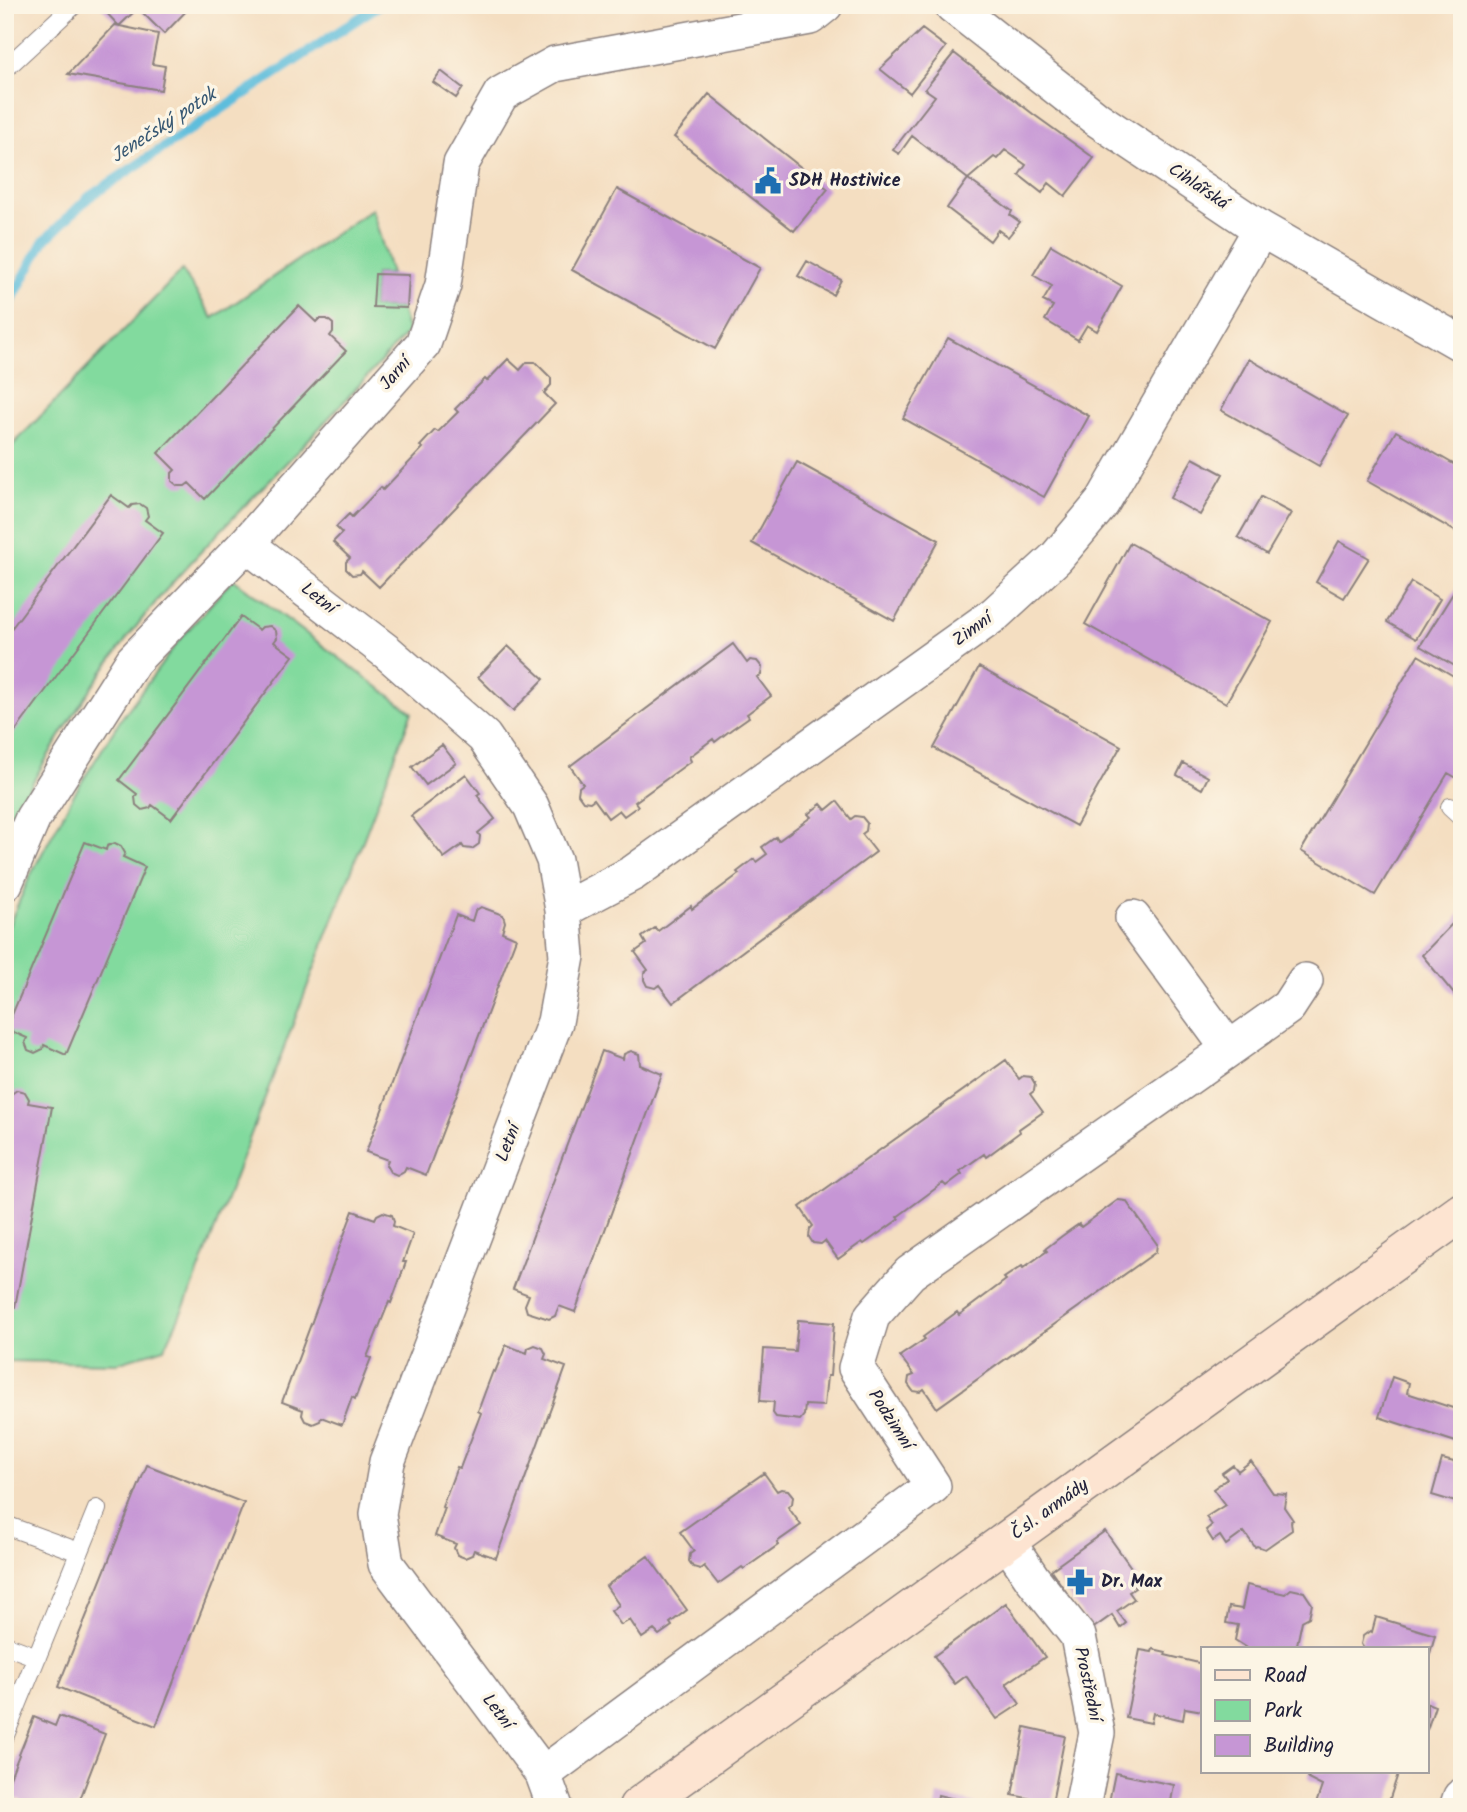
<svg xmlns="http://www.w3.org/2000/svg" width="1467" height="1812" font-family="Kalam,sans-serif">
  <rect width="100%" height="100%" fill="#fcf5e5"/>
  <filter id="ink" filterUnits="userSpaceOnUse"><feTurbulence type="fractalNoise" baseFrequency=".0143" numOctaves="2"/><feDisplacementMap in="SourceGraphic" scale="14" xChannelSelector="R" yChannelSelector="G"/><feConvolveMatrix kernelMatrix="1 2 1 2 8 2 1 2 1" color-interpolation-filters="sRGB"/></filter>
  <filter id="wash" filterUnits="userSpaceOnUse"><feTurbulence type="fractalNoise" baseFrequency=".00686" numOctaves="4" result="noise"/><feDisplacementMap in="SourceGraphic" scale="28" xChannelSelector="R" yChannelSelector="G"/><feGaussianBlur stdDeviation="1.57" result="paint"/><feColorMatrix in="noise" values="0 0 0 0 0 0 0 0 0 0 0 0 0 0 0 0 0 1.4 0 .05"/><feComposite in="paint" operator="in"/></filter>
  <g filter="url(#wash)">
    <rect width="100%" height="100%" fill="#f4dec1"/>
    <path fill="#82da9e" stroke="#527e6c" stroke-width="2" d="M372 209 391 274H375L373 307 401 308 408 332C368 375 329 419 288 461 245 506 200 550 160 597 99 670 49 749 5 833V453L182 270 213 318Z
      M233 579 412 712 192 1289 165 1348 117 1363 5 1361V934L30 876 73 796 121 719 181 638Z"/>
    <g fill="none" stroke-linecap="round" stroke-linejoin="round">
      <path stroke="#5dbddc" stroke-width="10" d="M5 312 43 242 89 197 379 5"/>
    </g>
    <g id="blocks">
      <path fill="#c696d5" d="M103 5H192L164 34 138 8 119 26 101 7Z
        M115 25 158 34 152 64 165 66 161 90 68 74Z
        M922 29 946 47 910 93 880 69Z
        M954 53 1033 114 1094 158 1065 196 1049 183 1042 193 1019 175 1026 165 1005 150 997 159 994 157 968 179 912 136 899 154 893 150 935 96 925 89Z
        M441 71 463 88 456 98 433 82Z
        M709 94 828 189 794 231 674 137Z
        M968 179 1012 211 1010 215 1020 222 1008 237 998 230 990 241 947 208Z
        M617 189 760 268 715 349 572 270Z
        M1051 245 1122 286 1097 331 1087 325 1078 340 1045 320 1053 306 1043 301 1052 286 1033 275Z
        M807 261 841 280 833 295 798 276Z
        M375 274 409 275 407 308 373 307Z
        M299 306 316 322 319 319H327L333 324V332L330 336 346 351 205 499 189 483 185 486H178L172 481V473L175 470 158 453Z
        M948 338 1089 416 1044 497 903 418Z
        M508 359 520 370 527 362H535L551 378V385L544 393 555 404 379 587 362 571 360 574 352 575 346 569V562L350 558 333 542 342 533 336 527 349 514 352 517 381 487 383 490 423 448 420 446 435 430 438 432 458 412 455 409 485 379 487 381Z
        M1249 359 1348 416 1319 466 1221 410Z
        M1396 431 1462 469V535L1367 481Z
        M1193 458 1223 474 1200 515 1170 498Z
        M797 462 939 540 894 621 752 543Z
        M111 495 129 508 132 505 140 504 146 508 148 516 145 520 163 533 11 737 5 733V637Z
        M1261 497 1291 513 1267 554 1238 537Z
        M1339 541 1369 558 1344 598 1316 582Z
        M1130 543 1272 622 1226 703 1085 624Z
        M1462 579V670L1420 646Z
        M1411 582 1440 599 1416 639 1387 622Z
        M241 617 259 630 262 627 270 626 276 631 277 638 274 642 293 656 171 819 152 805 150 808 142 810 136 805 135 797 137 794 119 780Z
        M733 644 747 663 750 660 757 661 762 667 761 675 757 677 771 696 747 714 749 717 732 729 715 742 713 739 689 757 691 761 635 802 638 806 624 816 619 810 608 818 594 799 590 802 583 801 578 794 579 787 583 784 570 766Z
        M508 646 544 679 513 711 478 677Z
        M1418 655 1462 681V781L1448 773 1375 895 1301 851Z
        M979 667 1121 746 1076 826 934 748Z
        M442 745 456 763 426 785 412 767Z
        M1183 763 1208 777 1202 789 1177 775Z
        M466 774 480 793 477 795 495 819 478 833 480 836 479 844 472 849 464 848 462 845 444 858 411 816Z
        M837 801 851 819 855 816 862 817 867 823 866 831 862 834 876 852 673 1003 659 985 655 988 647 986 644 980V973L648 970 635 952 646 944 642 937 655 928 658 931 691 906 692 909 739 874 737 872 754 859 756 862 767 854 762 847 776 837 778 841 811 817 808 814 821 804 826 810Z
        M85 842 106 850 107 846 115 843 121 846 125 853 123 857 145 867 66 1055 44 1045 43 1049 35 1053 28 1050 25 1042 27 1038 6 1029Z
        M481 907 503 915 505 922 502 932 516 938 426 1175 406 1167 404 1171 397 1175 390 1172 386 1165 388 1160 366 1152 456 915 472 921 475 911Z
        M1462 909V1004L1422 955 1455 921Z
        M602 1051 623 1059 624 1054 631 1051 639 1054 640 1065 662 1074 575 1312 559 1306 555 1316 549 1319 527 1312 525 1305 529 1295 513 1289Z
        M1006 1060 1019 1079 1023 1076 1031 1077 1035 1084 1034 1091 1030 1094 1043 1112 1019 1129 1020 1132 986 1157 984 1154 960 1171 962 1174 946 1186 943 1183 897 1217 899 1219 864 1244 862 1242 838 1259 825 1241 821 1244 813 1243 809 1237 810 1229 813 1226 800 1207Z
        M17 1090 25 1092 29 1099 28 1103 52 1107 15 1307 5 1306V1099H10V1095Z
        M1118 1200 1126 1201 1157 1244 1156 1252 937 1408 924 1389 920 1392 913 1391 908 1384 909 1377 914 1375 900 1356 925 1339 923 1337 957 1312 959 1315 1006 1280 1004 1278 1022 1266 1023 1268 1047 1251 1045 1249 1062 1236 1079 1224 1081 1227Z
        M353 1211 375 1219 377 1215 383 1212 392 1215 394 1221 393 1226 413 1234 403 1262H406L391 1303 389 1302 367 1357 371 1358 355 1399 352 1397 342 1425 321 1417 320 1421 313 1424 305 1421 302 1415 303 1410 282 1402Z
        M798 1320 834 1323 830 1376H827L824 1406 805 1405 804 1415 800 1420 776 1417 773 1413 774 1402 760 1401 764 1349 795 1351Z
        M506 1345 527 1353 528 1348 535 1345 543 1348 546 1354 544 1359 566 1367 496 1558 474 1550 472 1555 465 1558 457 1555 454 1548 456 1544 435 1536 445 1508 442 1507 457 1467 460 1468 481 1413 478 1411 485 1392 493 1371 495 1372Z
        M1392 1377 1409 1383 1407 1393 1462 1411V1444L1379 1417Z
        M1442 1459 1462 1464V1504L1432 1495Z
        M1251 1461 1273 1493 1286 1494 1284 1507 1293 1520 1291 1521 1292 1530 1265 1549 1257 1546 1255 1547 1244 1532 1226 1545 1220 1536 1213 1541 1206 1530 1212 1525 1206 1517 1225 1505 1213 1489 1227 1479 1222 1473 1233 1465 1238 1471Z
        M147 1465 244 1503 156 1726 58 1687Z
        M764 1473 777 1491 781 1489 788 1490 793 1496 792 1504 788 1507 801 1525 777 1542 778 1545 744 1569 742 1567 718 1584 704 1566 700 1569 693 1567 689 1561 690 1554 694 1551 680 1532Z
        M1105 1531 1138 1577 1131 1582 1135 1588 1129 1592 1134 1599 1117 1611 1126 1623 1120 1628 1112 1615 1092 1629 1051 1570Z
        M648 1556 687 1610 670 1623 672 1626 659 1635 654 1630 642 1638 630 1620 621 1625 611 1611 619 1605 606 1586Z
        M1247 1585 1285 1594 1291 1589 1304 1592 1312 1604 1309 1617 1302 1621 1296 1649H1249L1235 1640 1238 1625 1226 1623 1229 1607 1242 1609Z
        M1006 1603 1045 1657 1006 1684 1020 1704 997 1719 966 1676 955 1684 934 1656Z
        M1376 1617 1435 1635 1428 1661 1427 1649H1364L1361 1644 1363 1636 1370 1631 1372 1632Z
        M1153 1649 1166 1652 1165 1655 1203 1664V1711L1185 1708 1183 1720 1153 1713 1151 1723 1126 1718 1140 1650 1152 1652Z
        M1427 1703 1435 1706 1427 1730Z
        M59 1716 105 1734 77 1807H37L5 1794V1790L34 1717 55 1726Z
        M1025 1727 1065 1736 1052 1803 1012 1795Z
        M1310 1772H1392L1398 1774 1387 1807H1315L1322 1786 1308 1779Z
        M1115 1773 1174 1785 1170 1807H1108Z
        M938 1795 985 1806V1807H936Z"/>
    </g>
  </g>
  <g filter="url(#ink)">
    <use href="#blocks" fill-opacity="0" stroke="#8b807e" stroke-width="2"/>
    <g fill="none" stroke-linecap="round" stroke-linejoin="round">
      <g stroke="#8b807e" stroke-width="20">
        <path id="service" d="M5 69 74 5
          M1450 807 1462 818
          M5 1525 79 1552
          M5 1645 37 1657
          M5 1735 97 1509"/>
      </g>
      <g stroke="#8b807e" stroke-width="38">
        <path id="minor" d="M952 5 1097 119 1261 229 1462 344
          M246 544 387 652 484 737 531 806 554 860 563 910 567 956 555 1022 387 1462 378 1514 386 1564 543 1774 555 1807
          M5 883 33 818 133 661 246 544 423 344 443 285 461 164 501 94 555 64 810 17 825 5
          M563 910 633 873 995 614 1056 558 1102 503 1261 229
          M1229 1049 1288 1007 1305 981
          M1007 1541 1032 1578 1078 1636 1097 1733 1082 1807
          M543 1774 933 1486 856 1368 872 1316 910 1273 1229 1049 1133 918"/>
      </g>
      <g stroke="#8b807e" stroke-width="41">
        <path id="tertiary" d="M1459 1807 1462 1798"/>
      </g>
      <g stroke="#8b807e" stroke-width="41">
        <path id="secondary" d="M638 1807 1462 1212"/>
      </g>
      <use href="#service" stroke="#fff" stroke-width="18"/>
      <use href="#minor" stroke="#fff" stroke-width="35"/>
      <use href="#tertiary" stroke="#fff" stroke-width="38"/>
      <use href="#secondary" stroke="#fde4d1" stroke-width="38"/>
    </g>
  </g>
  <defs>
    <g id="civic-bare" transform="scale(2.1)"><path d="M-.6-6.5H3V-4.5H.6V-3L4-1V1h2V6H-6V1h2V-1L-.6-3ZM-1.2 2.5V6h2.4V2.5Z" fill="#1f6fb2" stroke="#fcf5e5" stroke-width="2.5" paint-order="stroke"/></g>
    <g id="pharmacy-bare" transform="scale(2.1)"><path d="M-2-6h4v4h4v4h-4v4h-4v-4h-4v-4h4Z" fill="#1f6fb2" stroke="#fcf5e5" stroke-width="2.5" paint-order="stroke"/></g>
  </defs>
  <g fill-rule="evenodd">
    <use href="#civic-bare" x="768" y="181"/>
    <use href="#pharmacy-bare" x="1080" y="1582"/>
  </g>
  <g text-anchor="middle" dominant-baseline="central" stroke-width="7" stroke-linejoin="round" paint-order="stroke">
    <g font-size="18" font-weight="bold" fill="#22223b" stroke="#fcf5e5" text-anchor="start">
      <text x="789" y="181">SDH Hostivice</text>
      <text x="1101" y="1582">Dr. Max</text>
    </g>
    <g font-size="18" fill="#22223b" stroke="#fcf5e5">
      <text transform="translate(1198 187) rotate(34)">Cihlářská</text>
      <text transform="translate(396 374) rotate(-49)">Jarní</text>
      <text transform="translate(318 599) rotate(38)">Letní</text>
      <text transform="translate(973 630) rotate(-36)">Zimní</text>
      <text transform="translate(509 1143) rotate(-69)">Letní</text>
      <text transform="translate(890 1420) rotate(57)">Podzimní</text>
      <text transform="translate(1050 1510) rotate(-36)">Čsl. armády</text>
      <text transform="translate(1087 1684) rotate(78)">Prostřední</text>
      <text transform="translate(497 1712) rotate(53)">Letní</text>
    </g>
    <g font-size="19" font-style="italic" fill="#375873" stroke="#fcf5e5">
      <text transform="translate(164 126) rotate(-33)">Jenečský potok</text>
    </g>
  </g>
  <rect width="1467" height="1812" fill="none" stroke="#fcf5e5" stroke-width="28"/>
  <rect x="1201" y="1647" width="228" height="126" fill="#fcf5e5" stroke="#a5a1a1" stroke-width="2"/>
  <rect x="1215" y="1670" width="35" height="10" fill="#fde4d1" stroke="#a5a1a1" stroke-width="2"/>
  <text x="1264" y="1682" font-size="21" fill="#22223b">Road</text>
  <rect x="1215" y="1700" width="35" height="21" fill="#82da9e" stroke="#a5a1a1" stroke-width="2"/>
  <text x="1264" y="1717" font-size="21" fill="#22223b">Park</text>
  <rect x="1215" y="1735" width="35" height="21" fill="#c696d5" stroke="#a5a1a1" stroke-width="2"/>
  <text x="1264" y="1752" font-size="21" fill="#22223b">Building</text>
</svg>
